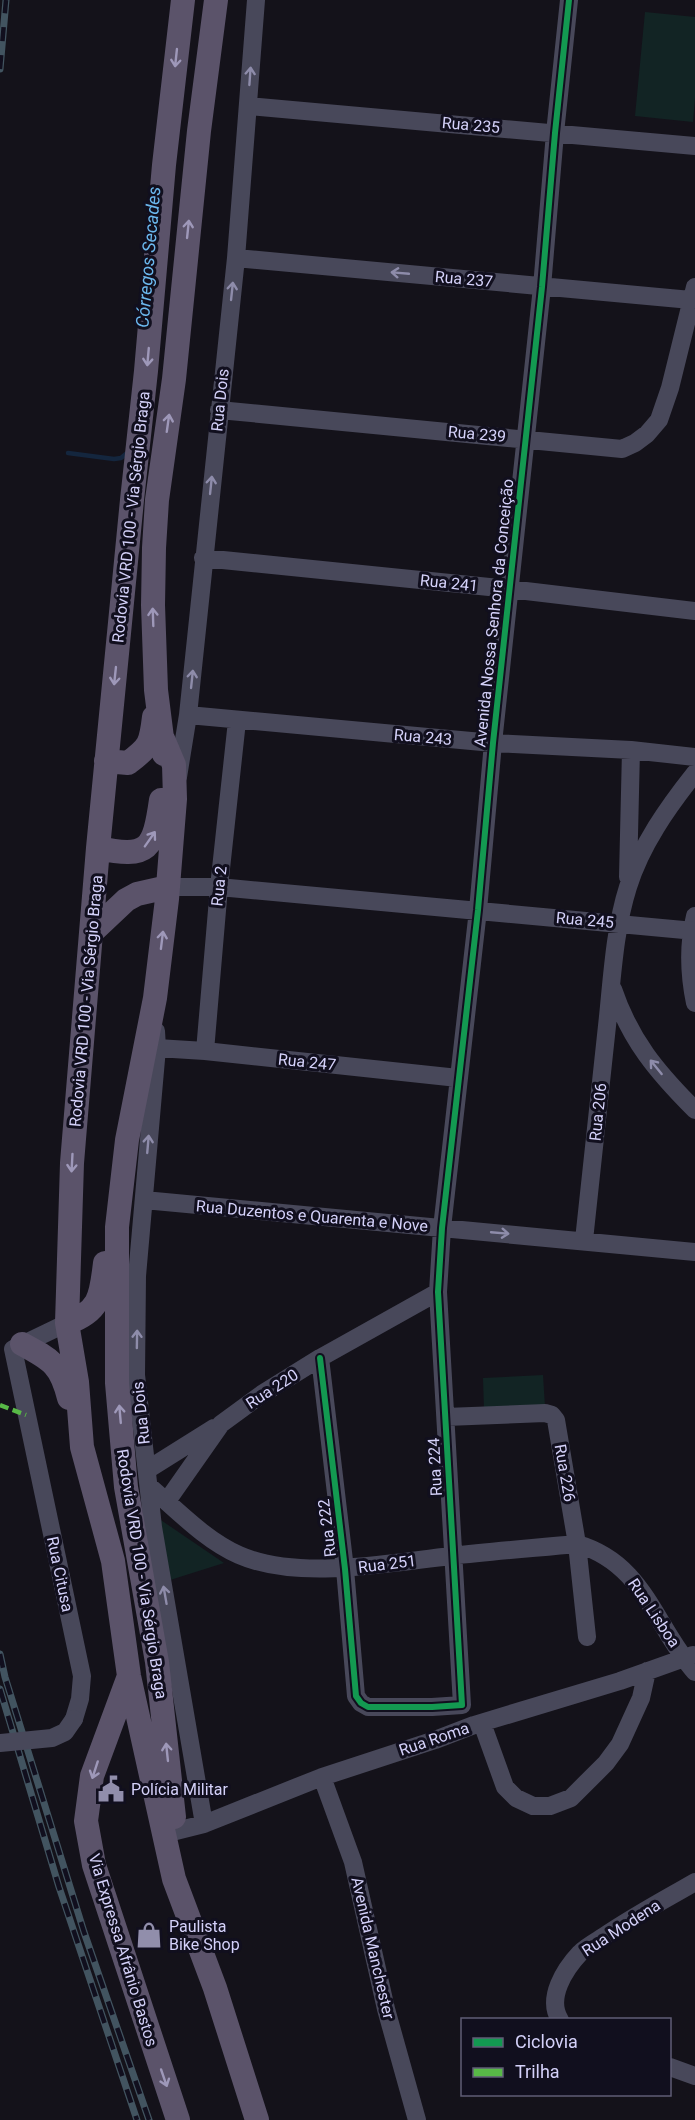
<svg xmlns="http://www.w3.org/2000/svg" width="695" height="2120" font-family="Roboto,sans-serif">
  <rect width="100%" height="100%" fill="#14121a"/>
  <path fill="#122424" d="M645 12 695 17V98L693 122 635 116Z
    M543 1375 545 1407 484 1410 483 1378Z
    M152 1514 224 1563 167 1581Z"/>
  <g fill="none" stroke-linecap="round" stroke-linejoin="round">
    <path stroke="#14263e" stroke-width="4.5" d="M68 453 114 459 121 458 127 453"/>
    <path stroke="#48485a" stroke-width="18" d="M248 106 695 146
      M236 258 691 300
      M219 410 622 449 635 443 647 434 659 420 670 388 695 287
      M203 558 509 589 695 611
      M188 715 493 743 631 750 695 757
      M178 777 188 715 236 258 256 0
      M628 877 631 750
      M168 887H219L695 931
      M695 916C688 945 689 974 695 1003
      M613 989C630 1040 657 1072 695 1110
      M156 1031 157 1048 137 1276 136 1375 153 1527 204 1824
      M157 1048 205 1051 458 1078
      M205 1051 219 887 237 721
      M144 1200 695 1252
      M584 1240C591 1169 599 1098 607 1026 612 981 614 931 628 887 641 845 668 807 695 773
      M67 1323 13 1349 82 1676 80 1699 74 1719
      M320 1358 345 1569 356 1696 361 1703 368 1707H432L462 1705 438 1292 442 1228 478 910 493 743 542 287 555 133 569 0
      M446 1417 545 1413 552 1415 556 1420 577 1544 587 1637
      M147 1470 214 1428
      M149 1486C177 1510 205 1540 239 1555 298 1581 388 1563 451 1556 493 1551 535 1548 577 1544 644 1563 654 1625 695 1672
      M167 1501 221 1424 262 1394 320 1358 438 1292
      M482 1723 505 1787 516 1798 533 1806H550L571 1798 606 1763 620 1744 641 1698 647 1671
      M322 1777 353 1862 386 2009 417 2120
      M176 1831 204 1824 322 1777 435 1740 474 1725 620 1681 693 1655
      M560 2020C546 1998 565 1969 580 1953 586 1947 595 1942 603 1937 632 1917 664 1900 695 1882
      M670 2067 695 2076"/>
    <path stroke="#5b536a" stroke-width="24" d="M183 0 164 165 146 371 132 500 98 848 72 1163 67 1323 77 1382 82 1447 113 1561 129 1676 174 1879 215 1988 257 2120
      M163 739 174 765 175 799 167 899 155 998 127 1140 117 1227V1383L126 1487 157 1662 174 1817
      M164 754 156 690 153 605 154 548 157 500 174 379 199 131 216 0
      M106 761 128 763C150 747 151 743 154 717
      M98 848C149 859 154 849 161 800
      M91 933 126 900 137 894 168 887
      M67 1323C101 1311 101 1295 105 1263
      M22 1344C52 1360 61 1365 69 1398
      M129 1676 92 1776 86 1821 94 1865 178 2120"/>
    <g stroke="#425460" stroke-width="7">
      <path id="rail" d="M0 69 6 0
        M0 1654 5 1677 84 1932 149 2120
        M0 1689 59 1887 137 2120"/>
    </g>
    <use href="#rail" stroke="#110f1e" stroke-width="4.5" stroke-dasharray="14" stroke-linecap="butt"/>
    <path stroke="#48485a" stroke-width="18" d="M0 1743 52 1738 65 1732 74 1719"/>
    <path stroke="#58b947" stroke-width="4.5" stroke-dasharray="9 4.5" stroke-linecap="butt" d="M0 1405 26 1415"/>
    <g stroke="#110f1e" stroke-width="10">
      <path id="cycleway" d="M320 1358 345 1569 356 1696 361 1703 368 1707H432L462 1705 438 1292 442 1228 478 910 493 743 542 287 555 133 569 0"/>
    </g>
    <use href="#cycleway" stroke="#139951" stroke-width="6"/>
  </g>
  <defs><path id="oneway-shaft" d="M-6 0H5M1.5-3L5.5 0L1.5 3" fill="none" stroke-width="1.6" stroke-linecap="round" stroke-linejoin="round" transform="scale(1.5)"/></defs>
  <g stroke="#9e98b9">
    <use href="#oneway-shaft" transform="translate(176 58) rotate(96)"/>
    <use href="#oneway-shaft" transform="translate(188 229) rotate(-84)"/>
    <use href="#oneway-shaft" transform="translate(148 357) rotate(95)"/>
    <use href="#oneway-shaft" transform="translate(168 423) rotate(-82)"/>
    <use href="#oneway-shaft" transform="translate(153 617) rotate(-92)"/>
    <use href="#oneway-shaft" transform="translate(115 676) rotate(96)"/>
    <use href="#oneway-shaft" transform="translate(150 839) rotate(-55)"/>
    <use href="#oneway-shaft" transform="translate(162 940) rotate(-83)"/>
    <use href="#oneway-shaft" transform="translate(72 1163) rotate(93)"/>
    <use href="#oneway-shaft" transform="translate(120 1414) rotate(-95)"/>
    <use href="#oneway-shaft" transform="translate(167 1752) rotate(-96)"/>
    <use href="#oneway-shaft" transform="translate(95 1770) rotate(108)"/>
    <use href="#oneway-shaft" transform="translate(164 2078) rotate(71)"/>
  </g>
  <g stroke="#8e8caa">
    <use href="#oneway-shaft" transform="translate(250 76) rotate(-86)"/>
    <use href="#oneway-shaft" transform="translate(400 273) rotate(-175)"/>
    <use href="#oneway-shaft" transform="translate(232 291) rotate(-84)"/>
    <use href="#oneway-shaft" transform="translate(211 485) rotate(-84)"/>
    <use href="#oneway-shaft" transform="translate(192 679) rotate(-84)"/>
    <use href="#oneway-shaft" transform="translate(656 1067) rotate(-129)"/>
    <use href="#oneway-shaft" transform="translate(148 1144) rotate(-85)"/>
    <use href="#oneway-shaft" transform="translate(500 1233) rotate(5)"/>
    <use href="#oneway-shaft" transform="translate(137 1339) rotate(-89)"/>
    <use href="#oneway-shaft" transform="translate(165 1595) rotate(-100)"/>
  </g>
  <defs>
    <g id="civic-bare" transform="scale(2.07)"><path d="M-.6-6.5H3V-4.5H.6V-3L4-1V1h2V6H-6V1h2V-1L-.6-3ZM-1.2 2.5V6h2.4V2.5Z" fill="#918eab" stroke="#110f1e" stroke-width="2.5" paint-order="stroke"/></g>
    <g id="shop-bare" transform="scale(2.07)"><path d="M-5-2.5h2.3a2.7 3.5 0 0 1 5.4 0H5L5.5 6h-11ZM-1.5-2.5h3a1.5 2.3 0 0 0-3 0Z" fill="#918eab" stroke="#110f1e" stroke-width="2.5" paint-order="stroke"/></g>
  </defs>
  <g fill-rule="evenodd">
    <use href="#civic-bare" x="111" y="1789"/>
    <use href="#shop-bare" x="149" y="1935"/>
  </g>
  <g text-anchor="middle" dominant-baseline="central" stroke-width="6" stroke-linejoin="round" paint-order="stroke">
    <g font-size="16" fill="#d4d1f9" stroke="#110f1e">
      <text transform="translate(471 125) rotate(5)">Rua 235</text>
      <text transform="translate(464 279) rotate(5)">Rua 237</text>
      <text transform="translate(220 400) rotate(-84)">Rua Dois</text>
      <text transform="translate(477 434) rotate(5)">Rua 239</text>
      <text transform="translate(131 517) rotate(-84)">Rodovia VRD 100 - Via Sérgio Braga</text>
      <text transform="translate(449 583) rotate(6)">Rua 241</text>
      <text transform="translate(494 613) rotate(-84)">Avenida Nossa Senhora da Conceição</text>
      <text transform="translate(423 737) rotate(5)">Rua 243</text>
      <text transform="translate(219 886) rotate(-84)">Rua 2</text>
      <text transform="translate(585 920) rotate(5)">Rua 245</text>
      <text transform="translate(86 1001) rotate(-85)">Rodovia VRD 100 - Via Sérgio Braga</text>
      <text transform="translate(307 1062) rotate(6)">Rua 247</text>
      <text transform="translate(598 1112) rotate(-84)">Rua 206</text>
      <text transform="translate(312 1216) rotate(5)">Rua Duzentos e Quarenta e Nove</text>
      <text transform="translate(272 1389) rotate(-33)">Rua 220</text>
      <text transform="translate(141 1413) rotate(-96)">Rua Dois</text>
      <text transform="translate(435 1467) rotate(-93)">Rua 224</text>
      <text transform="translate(565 1473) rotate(80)">Rua 226</text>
      <text transform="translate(327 1528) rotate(-97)">Rua 222</text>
      <text transform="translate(387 1564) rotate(-7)">Rua 251</text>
      <text transform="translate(60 1574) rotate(78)">Rua Citusa</text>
      <text transform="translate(142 1574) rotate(81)">Rodovia VRD 100 - Via Sérgio Braga</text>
      <text transform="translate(654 1613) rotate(56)">Rua Lisboa</text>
      <text transform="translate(434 1739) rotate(-19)">Rua Roma</text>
      <text transform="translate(621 1928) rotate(-33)">Rua Modena</text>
      <text transform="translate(373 1948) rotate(77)">Avenida Manchester</text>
      <text transform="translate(123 1950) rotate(73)">Via Expressa Afrânio Bastos</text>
    </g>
    <g font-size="16" fill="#d4d1f9" stroke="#110f1e" text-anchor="start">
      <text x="131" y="1789">Polícia Militar</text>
      <text x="169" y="1926">Paulista<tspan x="169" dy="18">Bike Shop</tspan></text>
    </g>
    <g font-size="18" font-style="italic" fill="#6bb7ed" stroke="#110f1e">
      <text transform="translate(148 257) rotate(-85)">Córregos Secades</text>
    </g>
  </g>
  <rect x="461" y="2018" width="210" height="78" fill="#110f1e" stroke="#5f5d76" stroke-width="1.5"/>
  <rect x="473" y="2038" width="30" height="9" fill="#139951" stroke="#5f5d76" stroke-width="1.5"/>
  <text x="515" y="2048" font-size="18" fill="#d4d1f9">Ciclovia</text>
  <rect x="473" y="2068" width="30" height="9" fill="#58b947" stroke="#5f5d76" stroke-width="1.5"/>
  <text x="515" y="2078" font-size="18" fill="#d4d1f9">Trilha</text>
</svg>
